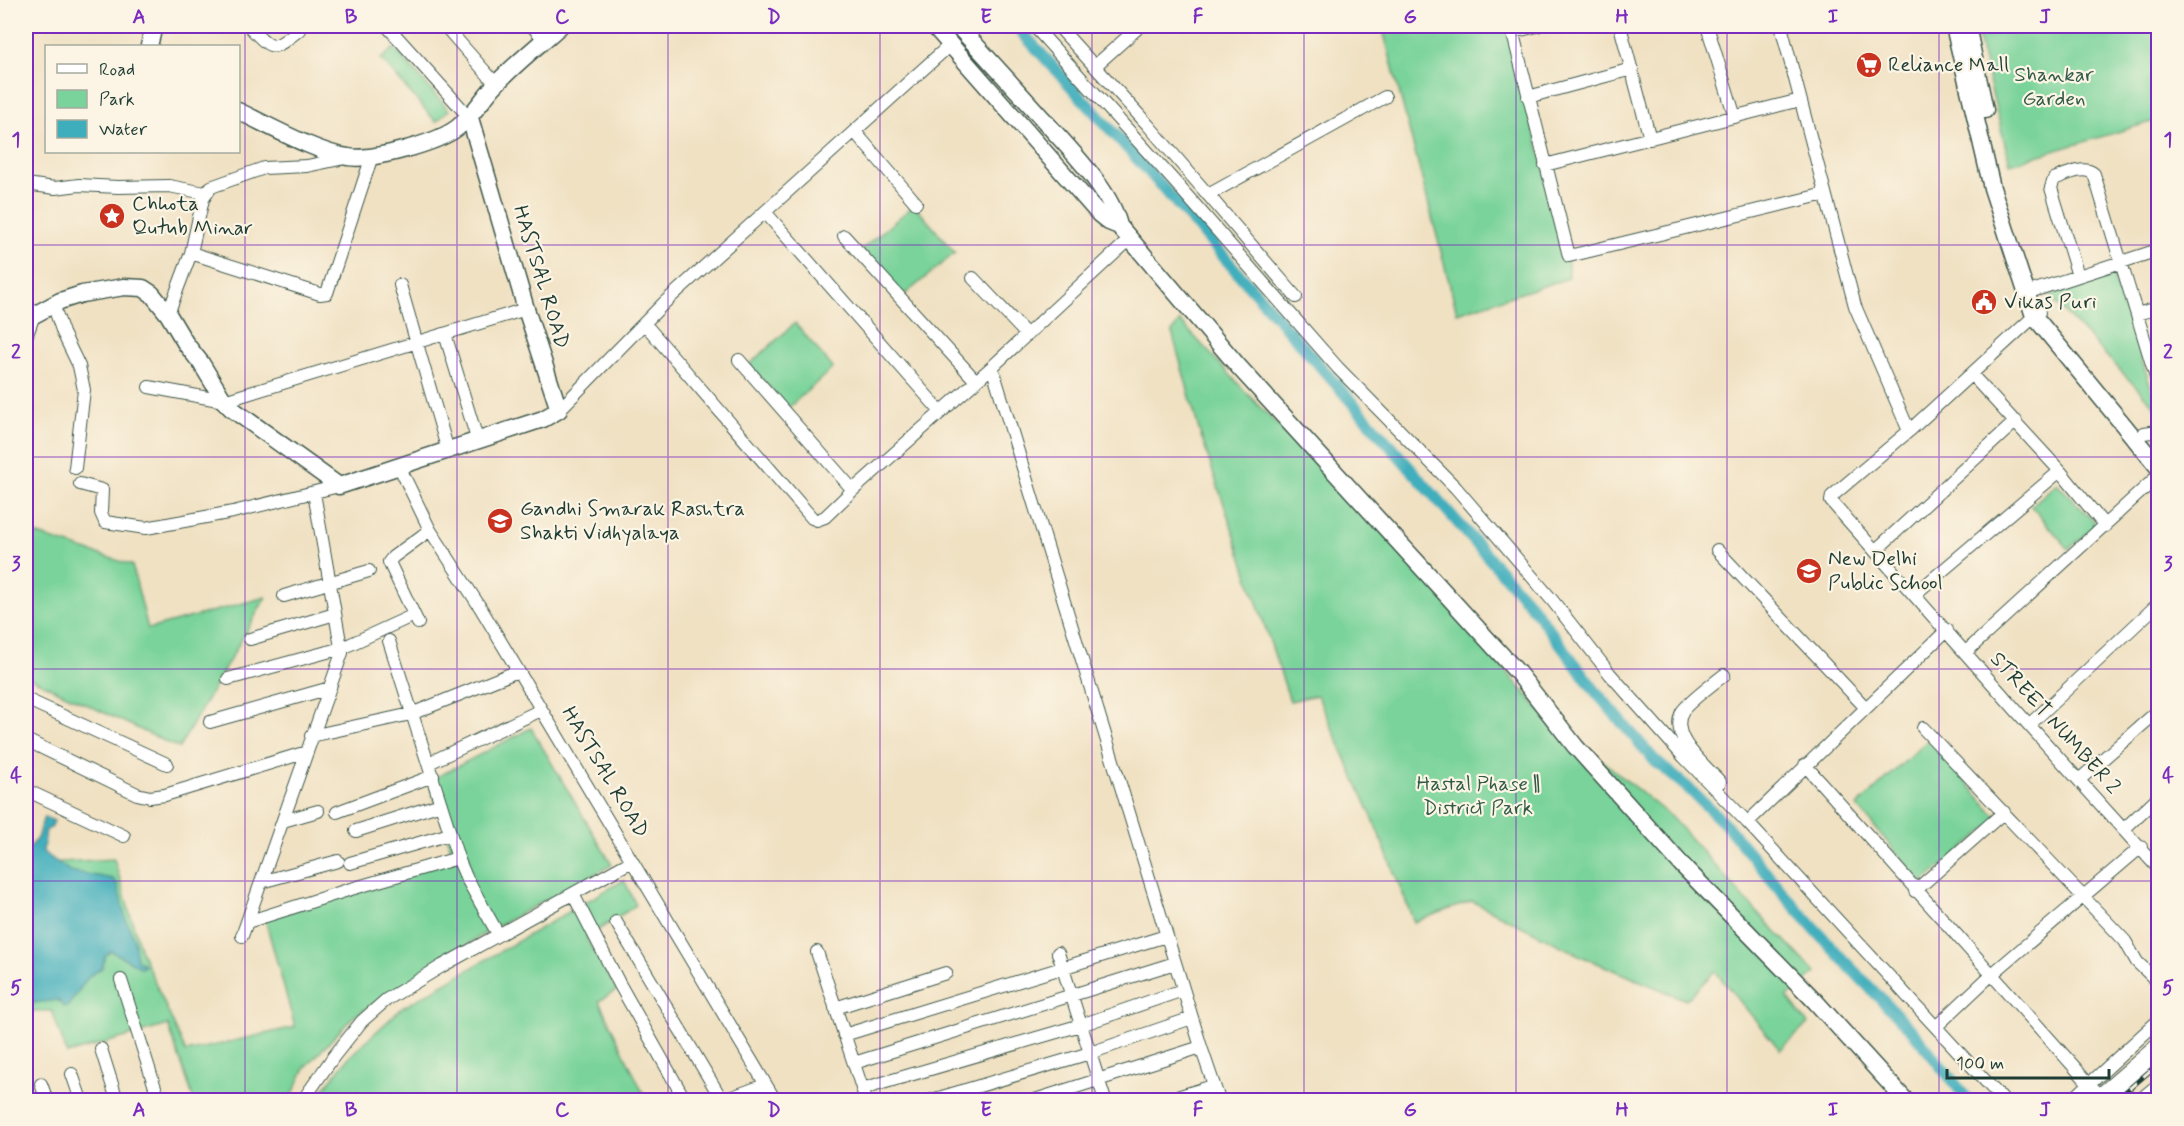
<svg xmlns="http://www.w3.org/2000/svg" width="2184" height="1126" font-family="Mynerve,sans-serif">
  <rect width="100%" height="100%" fill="#fcf5e5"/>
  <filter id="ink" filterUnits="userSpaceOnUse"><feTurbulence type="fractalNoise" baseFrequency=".0167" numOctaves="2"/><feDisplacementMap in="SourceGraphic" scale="12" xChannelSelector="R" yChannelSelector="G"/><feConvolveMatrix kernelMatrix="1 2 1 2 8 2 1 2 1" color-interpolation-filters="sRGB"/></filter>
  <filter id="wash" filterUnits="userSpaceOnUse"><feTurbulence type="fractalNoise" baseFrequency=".008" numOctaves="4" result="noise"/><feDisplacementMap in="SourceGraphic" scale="24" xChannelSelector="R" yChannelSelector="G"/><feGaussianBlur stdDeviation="1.35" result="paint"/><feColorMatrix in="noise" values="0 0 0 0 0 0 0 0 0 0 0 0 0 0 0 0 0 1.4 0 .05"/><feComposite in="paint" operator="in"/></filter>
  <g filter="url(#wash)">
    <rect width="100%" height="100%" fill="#f0e1c3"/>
    <path fill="#79d39a" stroke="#4c8867" stroke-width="1.5" d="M1382 26H1508L1568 263 1569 278 1457 313Z
      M1975 26H2158V120L2010 164Z
      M394 48 449 110 436 122 381 59Z
      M914 205 955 253 902 297 862 249Z
      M2112 275 2158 407V410L2049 296Z
      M1180 321 1259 406 1400 550 1538 708 1671 817 1757 912 1816 973 1787 997 1808 1024 1780 1050 1715 971 1686 1000 1583 957 1472 901 1414 922 1372 817 1317 695 1290 701 1199 430 1172 332Z
      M795 323 833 368 788 408 749 365Z
      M2057 483 2097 525 2069 549 2031 506Z
      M26 531 132 565 148 629 266 597 179 748 26 676Z
      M531 728 612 865 490 930 353 1017 305 1068 290 1100H194L168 1025 67 1054 52 1011H26V864L114 859 141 951 186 1052 295 1027 265 919 454 859 429 781Z
      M1929 739 1998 819 1922 883 1857 806Z
      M624 880 636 905 586 938 617 990 599 1001 645 1097 635 1100H318L322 1091 349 1057 402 1008Z"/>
    <path fill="#3faebc" stroke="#2f7678" stroke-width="1.5" d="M44 817 54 821 51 828 46 830 43 852 70 871 113 879 117 884 125 917 134 939 137 960 145 965 142 968 111 951 105 956 102 968 89 976 68 1006 64 1007 58 1000 26 1004V853L37 838Z"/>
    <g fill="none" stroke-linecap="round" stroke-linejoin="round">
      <path stroke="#3faebc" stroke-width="12" d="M1016 26 1150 173 1533 608 1596 692 1655 761 1687 787 1726 825 1787 898 1844 961 1914 1033 1968 1100"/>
    </g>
  </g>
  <g filter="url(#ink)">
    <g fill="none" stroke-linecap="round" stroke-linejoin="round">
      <g stroke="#3e5649" stroke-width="14">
        <path id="street" d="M249 26C273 51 271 52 299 30
          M387 26 470 118
          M445 26 496 84
          M532 26 545 40
          M1034 26 1174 181 1338 368 1456 488 1552 600 1610 674 1684 757 1747 822 2003 1100
          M1058 26 1148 125 1296 297
          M1511 26 1569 256 1825 194
          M1620 26 1650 139
          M1707 26 1735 117
          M1781 26 1855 306 1909 431
          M1512 32 1537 26
          M1095 66 1140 26
          M1528 97 1632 69
          M855 132 916 203
          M1545 165 1800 100
          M26 184 55 188 79 185 118 187 169 186 205 193
          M1208 195 1385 97
          M765 212 941 412
          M844 236 976 381
          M1130 239 992 367 1201 1047 1219 1100
          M191 253 320 294 327 293 372 156
          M2078 276 2051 188 2054 179C2065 175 2084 165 2094 174L2158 384
          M973 278 1027 335
          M400 285 448 451
          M2026 293 2158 250
          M53 304 63 333 79 366 84 390 75 468
          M2039 312 1909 431 1832 496 1831 501 2029 725 2158 868
          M168 314 191 253 203 199 211 187 264 168 307 166 345 158
          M2137 314 2158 308
          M644 323 812 518 817 520 825 517 853 490 992 367
          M445 334 478 442
          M26 337 34 315
          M739 360 853 490
          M1971 374 2060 471 2105 526
          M149 387 224 401 526 309
          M559 410 664 303 951 44
          M2144 433 2158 431
          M399 466 430 530 480 607 775 1100
          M80 484 102 490 101 513 105 522 146 528 233 512 339 486
          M1717 550 1866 708
          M1875 551 2016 421
          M1915 594 2060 471
          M284 596 369 571
          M418 623 389 562 393 557 430 530
          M250 639 335 614
          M389 641 458 858 466 877 498 934
          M1966 652 2158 476
          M228 679 342 648 414 615
          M26 699 167 764
          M210 722 330 688
          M2029 725 2158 604
          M1923 728 2125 941 2137 962 2158 982
          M311 736 411 714 518 671
          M26 740 137 794 150 797 165 795 307 752
          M429 763 541 710
          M1805 765 2102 1098
          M2079 780 2158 711
          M1720 782C1705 765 1669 738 1682 712 1686 704 1715 682 1724 675
          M26 790 124 836
          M337 812 433 776
          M1752 818 1947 630
          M283 821 318 811
          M2124 829 2158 797
          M356 831 441 804
          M350 863 450 834
          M261 882 338 861
          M1915 891 2004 812
          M573 894 620 985 685 1100
          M247 922 351 889 458 858
          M616 922 722 1100
          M242 936 342 653 314 493
          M817 952 866 1100
          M1058 953 1105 1100
          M121 980 159 1100
          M835 1008 946 973
          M1940 1023 1991 975 2141 847
          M844 1035 1166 936
          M101 1049 117 1100
          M854 1063 1175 963
          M72 1074 81 1100
          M41 1084 47 1100
          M862 1089 1081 1025 1183 990
          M303 1100 334 1056 362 1021 386 1000 442 966 632 861
          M724 1100 765 1085
          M932 1100 1090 1053 1192 1018
          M1035 1100 1201 1047
          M1167 1100 1213 1086
          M2072 1100 2158 1021"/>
      </g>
      <g stroke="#3e5649" stroke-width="19">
        <path id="secondary" d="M934 26 1099 214 1109 222 1119 226
          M958 26C986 56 1014 87 1042 118 1067 147 1111 189 1119 226L1238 366 1518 673 1575 746 1682 865 1815 1001 1905 1100
          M1954 26 1992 188 2034 316 2158 467
          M1967 26 1985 110
          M149 46 154 26
          M238 111C268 125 317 153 348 157 372 161 437 143 457 128 473 116 482 99 496 84 516 63 539 45 560 26
          M26 315H34L60 301 82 294 124 287 143 288 152 294 168 314 186 344 201 363 224 401 232 409 339 486 543 419 559 410 526 309 470 118"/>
      </g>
      <g stroke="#3e5649" stroke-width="22">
        <path id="primary" d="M2099 1100 2158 1049
          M2146 1100 2158 1090"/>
      </g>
      <use href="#street" stroke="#fff" stroke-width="12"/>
      <use href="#secondary" stroke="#fff" stroke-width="16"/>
      <use href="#primary" stroke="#fff" stroke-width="20"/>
      <g stroke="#1f3d34" stroke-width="5">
        <path id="rail" d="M2116 1100 2158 1064"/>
      </g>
      <use href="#rail" stroke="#fcf5e5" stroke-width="3" stroke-dasharray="9" stroke-linecap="butt"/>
    </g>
  </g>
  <path fill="none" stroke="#7b2cbf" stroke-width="1.5" stroke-opacity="0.55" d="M245 26V1100M457 26V1100M668 26V1100M880 26V1100M1092 26V1100M1304 26V1100M1516 26V1100M1727 26V1100M1939 26V1100M26 245H2158M26 457H2158M26 669H2158M26 881H2158"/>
  <defs>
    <g id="supermarket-disc" transform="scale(1.35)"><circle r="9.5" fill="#c8321e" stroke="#fcf5e5"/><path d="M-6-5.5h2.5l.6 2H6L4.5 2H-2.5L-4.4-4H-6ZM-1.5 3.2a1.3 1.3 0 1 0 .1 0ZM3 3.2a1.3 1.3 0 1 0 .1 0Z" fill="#fff"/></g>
    <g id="sight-disc" transform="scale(1.35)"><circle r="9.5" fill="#c8321e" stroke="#fcf5e5"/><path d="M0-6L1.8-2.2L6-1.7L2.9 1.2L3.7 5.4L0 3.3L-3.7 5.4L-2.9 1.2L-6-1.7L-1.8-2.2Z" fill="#fff"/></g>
    <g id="civic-disc" transform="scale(1.35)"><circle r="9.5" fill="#c8321e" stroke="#fcf5e5"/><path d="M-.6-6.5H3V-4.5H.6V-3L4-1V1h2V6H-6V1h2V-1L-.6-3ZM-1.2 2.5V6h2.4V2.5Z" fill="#fff"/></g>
    <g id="school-disc" transform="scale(1.35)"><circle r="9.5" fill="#c8321e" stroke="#fcf5e5"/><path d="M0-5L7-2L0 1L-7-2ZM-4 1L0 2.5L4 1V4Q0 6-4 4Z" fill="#fff"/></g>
  </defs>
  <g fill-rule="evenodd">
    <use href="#supermarket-disc" x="1869" y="65"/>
    <use href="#sight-disc" x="112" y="216"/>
    <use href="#civic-disc" x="1984" y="302"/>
    <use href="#school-disc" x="500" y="521"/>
    <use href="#school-disc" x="1809" y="571"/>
  </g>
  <g text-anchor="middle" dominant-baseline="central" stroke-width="4.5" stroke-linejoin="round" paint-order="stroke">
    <g font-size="21" fill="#1f3d34" stroke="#fcf5e5" text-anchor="start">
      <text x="1888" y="65">Reliance Mall</text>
      <text x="132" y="204">Chhota<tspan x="132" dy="24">Qutub Minar</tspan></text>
      <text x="2004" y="302">Vikas Puri</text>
      <text x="520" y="509">Gandhi Smarak Rashtra<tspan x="520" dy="24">Shakti Vidhyalaya</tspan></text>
      <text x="1828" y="559">New Delhi<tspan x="1828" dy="24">Public School</tspan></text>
    </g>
    <g font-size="21" fill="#315b48" stroke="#fcf5e5">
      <text x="2054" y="75">Shankar<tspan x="2054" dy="24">Garden</tspan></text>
      <text x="1478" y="784">Hastal Phase ||<tspan x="1478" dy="24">District Park</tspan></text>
    </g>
    <g font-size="21" fill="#1f3d34" stroke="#fcf5e5">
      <text transform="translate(541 277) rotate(73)">HASTSAL ROAD</text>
      <text transform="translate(2055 723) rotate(48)">STREET NUMBER 2</text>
      <text transform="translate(605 772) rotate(59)">HASTSAL ROAD</text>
    </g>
  </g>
  <rect width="2184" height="1126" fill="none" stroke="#fcf5e5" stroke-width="66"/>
  <rect x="45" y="45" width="195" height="108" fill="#fcf5e5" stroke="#a4ab9e" stroke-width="1.5"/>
  <rect x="57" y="64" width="30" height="9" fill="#ffffff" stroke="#a4ab9e" stroke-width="1.5"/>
  <text x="99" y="75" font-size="18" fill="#1f3d34">Road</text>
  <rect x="57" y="90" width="30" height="18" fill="#79d39a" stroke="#a4ab9e" stroke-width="1.5"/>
  <text x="99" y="105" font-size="18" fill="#1f3d34">Park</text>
  <rect x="57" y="120" width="30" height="18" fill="#3faebc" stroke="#a4ab9e" stroke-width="1.5"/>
  <text x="99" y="135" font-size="18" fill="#1f3d34">Water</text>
  <path d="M1947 1069v9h162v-9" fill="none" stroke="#1f3d34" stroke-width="3"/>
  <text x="1956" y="1069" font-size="18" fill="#1f3d34" stroke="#fcf5e5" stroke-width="4.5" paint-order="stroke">100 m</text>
  <rect x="33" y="33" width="2118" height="1060" fill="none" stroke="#7b2cbf" stroke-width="2"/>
  <g font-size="20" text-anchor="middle" font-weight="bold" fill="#7b2cbf">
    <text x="139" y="23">A</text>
    <text x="351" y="23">B</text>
    <text x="562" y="23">C</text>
    <text x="774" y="23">D</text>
    <text x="986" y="23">E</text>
    <text x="1198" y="23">F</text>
    <text x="1410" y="23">G</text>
    <text x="1622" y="23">H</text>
    <text x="1833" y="23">I</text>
    <text x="2045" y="23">J</text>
    <text x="16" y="146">1</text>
    <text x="2168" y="146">1</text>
    <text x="16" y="358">2</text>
    <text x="2168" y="358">2</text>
    <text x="16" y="570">3</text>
    <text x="2168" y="570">3</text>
    <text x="16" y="782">4</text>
    <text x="2168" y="782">4</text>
    <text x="16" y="994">5</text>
    <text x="2168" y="994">5</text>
    <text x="139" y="1116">A</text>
    <text x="351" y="1116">B</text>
    <text x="562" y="1116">C</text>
    <text x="774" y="1116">D</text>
    <text x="986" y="1116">E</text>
    <text x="1198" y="1116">F</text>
    <text x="1410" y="1116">G</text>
    <text x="1622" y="1116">H</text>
    <text x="1833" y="1116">I</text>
    <text x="2045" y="1116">J</text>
  </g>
</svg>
